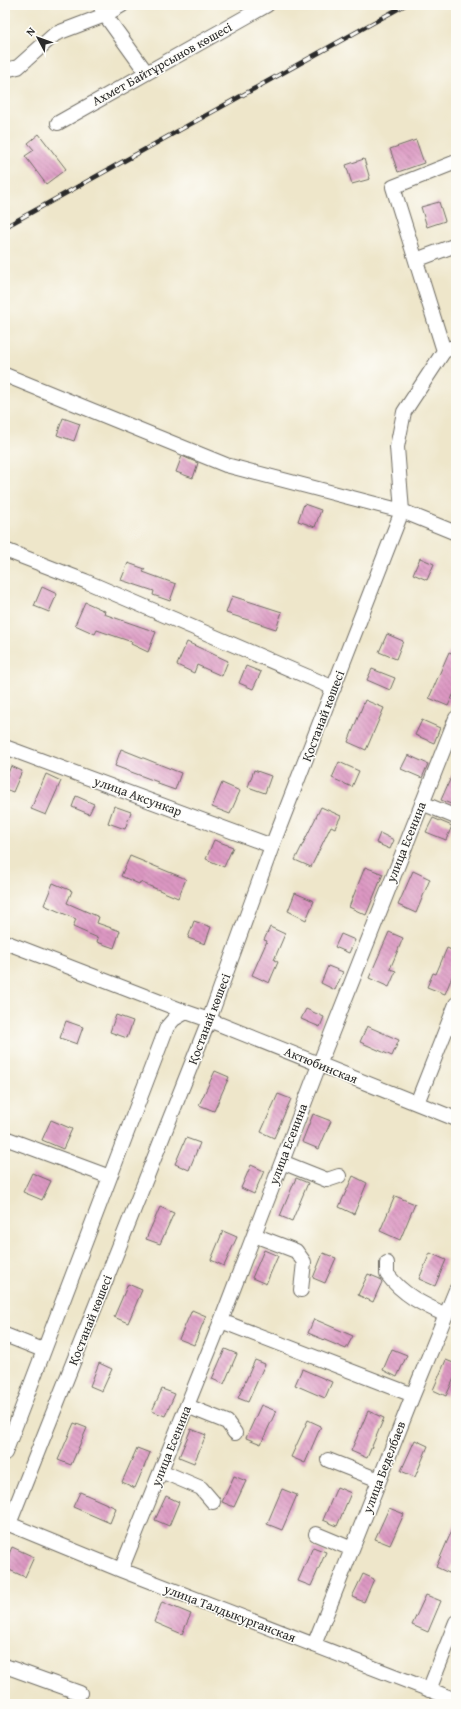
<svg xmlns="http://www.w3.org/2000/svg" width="461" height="1709" font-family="'Gentium Book Plus',serif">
  <defs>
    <pattern id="building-back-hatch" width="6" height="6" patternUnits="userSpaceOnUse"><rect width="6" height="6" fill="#dc97c2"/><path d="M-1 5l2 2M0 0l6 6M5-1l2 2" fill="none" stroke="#b37b9e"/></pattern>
  </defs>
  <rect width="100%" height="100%" fill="#fdfcf7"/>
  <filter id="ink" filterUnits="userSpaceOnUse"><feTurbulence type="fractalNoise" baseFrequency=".025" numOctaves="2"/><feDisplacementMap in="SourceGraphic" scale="8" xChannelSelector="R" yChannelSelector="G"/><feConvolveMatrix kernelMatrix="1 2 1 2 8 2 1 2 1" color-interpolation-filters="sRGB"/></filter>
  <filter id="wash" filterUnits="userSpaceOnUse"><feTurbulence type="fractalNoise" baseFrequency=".012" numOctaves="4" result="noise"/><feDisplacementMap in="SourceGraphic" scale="16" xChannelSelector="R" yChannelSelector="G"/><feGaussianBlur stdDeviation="0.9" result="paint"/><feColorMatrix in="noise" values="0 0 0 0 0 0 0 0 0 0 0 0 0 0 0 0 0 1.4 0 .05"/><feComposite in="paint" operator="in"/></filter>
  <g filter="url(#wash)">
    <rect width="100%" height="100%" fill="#eee6ca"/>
    <g id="blocks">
      <path fill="url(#building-back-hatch)" d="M39 134 66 169 46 184 25 156 34 150 28 143Z
        M416 140 424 163 398 172 390 149Z
        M364 159 370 179 352 184 346 165Z
        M439 202 445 221 427 227 421 207Z
        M63 418 80 424 74 441 57 435Z
        M182 456 198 463 193 478 176 472Z
        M304 504 321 510 315 527 298 521Z
        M420 558 434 564 427 580 413 574Z
        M128 563 145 569 143 572 176 584 170 601 153 595 154 591 121 580Z
        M42 587 57 594 49 612 34 606Z
        M232 596 282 612 276 629 226 613Z
        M85 602 105 611 104 614 156 632 148 652 131 644 132 642 97 630 95 634 75 625Z
        M387 634 403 641 396 659 379 652Z
        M187 642 228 661 222 676 197 665 194 673 177 665Z
        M449 652 456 655V689L448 706 429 698Z
        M246 666 261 672 253 689 239 683Z
        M372 669 395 678 390 690 367 680Z
        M365 700 384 708 366 750 348 742Z
        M422 720 440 728 434 743 415 735Z
        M121 749 181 773 175 790 158 784V782L115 766Z
        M408 755 428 764 422 778 401 769Z
        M339 762 359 771 352 787 332 778Z
        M11 766 22 771 13 792 5 789V780Z
        M456 766V806L441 800Z
        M254 770 271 776 265 793 248 787Z
        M46 774 61 781 46 815 31 809Z
        M222 783 240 791 230 814 212 807Z
        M76 796 94 804 89 814 72 807Z
        M114 806 131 812 125 829 108 823Z
        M321 807 341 816 335 828 331 826 311 867 295 860Z
        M433 818 452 826 446 840 426 832Z
        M380 833 394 840 390 849 376 843Z
        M214 840 233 847 224 867 206 859Z
        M130 856 186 879 178 898 140 882 139 884 121 876Z
        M365 867 383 874 366 915 349 907Z
        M413 871 430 879 416 913 398 905Z
        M53 883 72 891 67 903 99 917 97 923 120 931 114 948 97 942 98 938 73 927 76 919 44 905Z
        M295 893 314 901 306 920 288 911Z
        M194 921 211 927 205 944 188 938Z
        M270 927 285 934 274 960 278 962 269 983 252 975 267 941 264 940Z
        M389 932 403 938 390 969 396 971 389 987 369 978Z
        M341 934 355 940 349 953 335 947Z
        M447 948 456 952V967L445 994 427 987 433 973 436 974Z
        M328 966 343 972 335 990 321 983Z
        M306 1009 324 1017 320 1027 301 1019Z
        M116 1015 133 1021 127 1038 110 1032Z
        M66 1021 83 1027 77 1044 60 1038Z
        M367 1026 399 1040 392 1056 360 1042Z
        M215 1071 229 1077 214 1111 199 1105Z
        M278 1094 291 1099 274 1138 261 1132Z
        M313 1114 331 1121 319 1149 302 1142Z
        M51 1120 72 1129 63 1149 42 1140Z
        M186 1138 200 1143 189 1170 175 1164Z
        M251 1165 264 1171 254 1194 241 1188Z
        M32 1173 51 1181 42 1200 23 1192Z
        M353 1176 367 1183 354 1214 339 1207Z
        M296 1178 308 1183 292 1221 280 1216Z
        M395 1196 415 1204 400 1240 380 1231Z
        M160 1207 174 1213 160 1244 146 1239Z
        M223 1231 237 1237 224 1266 211 1260Z
        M264 1250 278 1256 266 1284 252 1278Z
        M323 1253 336 1258 325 1283 313 1278Z
        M430 1253 446 1260 435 1286 419 1279Z
        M368 1274 380 1279 382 1282 373 1302 358 1295Z
        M128 1284 142 1290 128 1323 114 1317Z
        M192 1310 206 1316 194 1345 179 1339Z
        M314 1319 353 1336 346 1349 308 1333Z
        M225 1349 237 1354 224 1384 212 1379Z
        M392 1349 407 1355 397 1377 383 1370Z
        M255 1360 265 1364 248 1402 238 1398Z
        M446 1360 456 1364V1374L446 1396 433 1390Z
        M99 1363 112 1369 102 1391 90 1386Z
        M302 1369 332 1382 325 1398 295 1385Z
        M162 1389 175 1394 165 1416 152 1411Z
        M261 1405 276 1411 261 1444 246 1438Z
        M368 1411 384 1418 367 1458 351 1451Z
        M308 1420 321 1426 305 1463 291 1457Z
        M74 1423 87 1428 71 1465 58 1460Z
        M191 1429 206 1435 194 1463 179 1457Z
        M415 1440 428 1446 415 1477 401 1471Z
        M137 1448 150 1453 135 1488 122 1482Z
        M234 1476 246 1481 234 1507 222 1502Z
        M337 1487 351 1493 337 1526 323 1520Z
        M282 1489 297 1495 282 1530 267 1524Z
        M80 1492 116 1508 110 1523 73 1507Z
        M166 1496 179 1502 169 1526 155 1520Z
        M389 1508 404 1514 390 1545 375 1539Z
        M456 1521V1557L449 1573 436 1567Z
        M12 1547 34 1557 25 1577 5 1568V1563Z
        M313 1547 326 1552 311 1586 298 1581Z
        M363 1574 374 1579 364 1602 352 1597Z
        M426 1595 441 1601 428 1632 412 1625Z
        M162 1602 191 1614 182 1634 154 1622Z"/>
    </g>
  </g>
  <g filter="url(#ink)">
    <use href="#blocks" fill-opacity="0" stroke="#6f6c63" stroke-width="1"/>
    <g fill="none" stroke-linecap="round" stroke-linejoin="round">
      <g stroke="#6f6c63" stroke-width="16">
        <path id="minor" d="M100 5 105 15 146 72
          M5 70 18 67 55 34 105 15 122 5
          M58 123 267 5
          M416 260 456 245
          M444 351 393 187 456 162
          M5 375 226 465 402 511 456 533
          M5 550 85 581 334 688
          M5 747 272 846
          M422 803 456 817
          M5 942 186 1012 209 1020 456 1119
          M417 1103 456 1004
          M5 1138 110 1177
          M282 1162 327 1180 339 1176
          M254 1235 296 1251 304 1262 301 1290
          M387 1263V1274C403 1295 422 1304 446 1315
          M221 1321 413 1395
          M5 1335 43 1350
          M187 1406 227 1422 235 1433
          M5 1453 167 1027 174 1019 186 1012
          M328 1460 379 1480
          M161 1471 201 1488 213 1502
          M9 1524 209 1020 272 846 402 511 397 447 404 412 444 351 456 346
          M5 1526 9 1524 121 1570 456 1700
          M316 1534 352 1549
          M121 1570 221 1321 319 1065 456 718
          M314 1645 413 1395 456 1290
          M5 1666 80 1693
          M429 1690 456 1622"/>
      </g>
      <use href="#minor" stroke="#fff" stroke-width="14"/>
      <g stroke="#2b2b2b" stroke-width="4.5">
        <path id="rail" d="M5 227 405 5"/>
      </g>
      <use href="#rail" stroke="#fdfcf7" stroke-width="3" stroke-dasharray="9" stroke-linecap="butt"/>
    </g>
  </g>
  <g text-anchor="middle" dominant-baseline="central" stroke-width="3" stroke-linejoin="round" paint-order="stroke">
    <g font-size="13" fill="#2b2b2b" stroke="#fdfcf7">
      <text transform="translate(162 64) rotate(-29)">Ахмет Байтұрсынов көшесі</text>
      <text transform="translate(323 716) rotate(-69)">Қостанай көшесі</text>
      <text transform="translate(138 796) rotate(20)">улица Аксункар</text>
      <text transform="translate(406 842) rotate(-68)">улица Есенина</text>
      <text transform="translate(209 1019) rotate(-69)">Қостанай көшесі</text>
      <text transform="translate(321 1065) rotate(22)">Актюбинская</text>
      <text transform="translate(288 1144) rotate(-69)">улица Есенина</text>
      <text transform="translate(90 1320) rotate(-68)">Қостанай көшесі</text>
      <text transform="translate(171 1446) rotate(-68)">улица Есенина</text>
      <text transform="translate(384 1467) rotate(-69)">улица Беделбаев</text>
      <text transform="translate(230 1613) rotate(21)">улица Талдыкурганская</text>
    </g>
  </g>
  <rect width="461" height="1709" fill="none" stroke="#fdfcf7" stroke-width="20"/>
  <g transform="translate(38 38) rotate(311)" stroke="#fdfcf7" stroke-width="3" paint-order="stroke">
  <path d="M0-3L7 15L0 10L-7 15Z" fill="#2b2b2b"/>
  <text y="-6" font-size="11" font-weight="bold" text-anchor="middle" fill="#2b2b2b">N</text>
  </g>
</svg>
